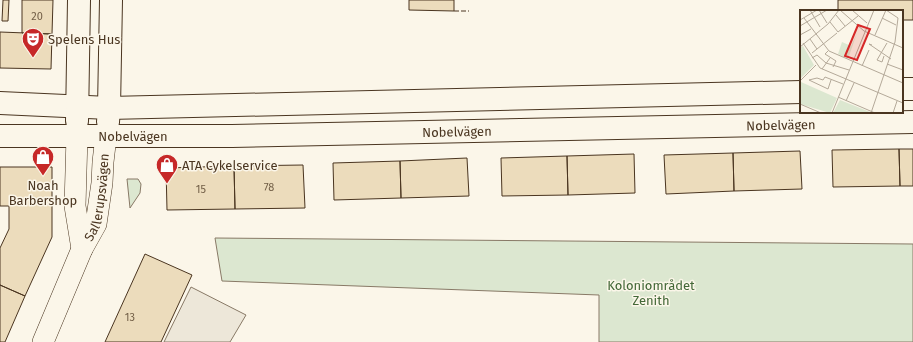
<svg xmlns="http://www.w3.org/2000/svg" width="913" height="342" font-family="'Fira Sans',sans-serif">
  <rect width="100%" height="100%" fill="#fbf6e9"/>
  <path fill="#dce7d0" stroke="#887966" d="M127 179H138L141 184 140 193 130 208Z
    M215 238 913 244V342H599V295L222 281Z"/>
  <path fill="#ede7d9" stroke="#887966" d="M191 287 246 315 230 342H164Z"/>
  <path fill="#ecdcbc" stroke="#4a3520" d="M3 0H9L8 21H2Z
    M22 0H53L52 34 22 33Z
    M409 0H454V11L409 10Z
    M838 0H913V20H902V11H838Z
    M0 32 52 34 51 69 0 68Z
    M899 149 900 186 833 187 832 150Z
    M899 149H913V186H900Z
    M800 151 802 189 734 191 733 153Z
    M733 153 734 191 666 194 664 155Z
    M634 154 635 193 568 195 567 156Z
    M567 156 568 195 502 196 501 158Z
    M467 158 469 196 401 198 400 161Z
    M400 161 401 198 334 200 333 163Z
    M303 165 305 208 235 209 234 166Z
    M234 166 235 209 167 210 166 168Z
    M0 167H52V237L25 296 0 285V248L9 229V206H0Z
    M145 254 192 275 161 342H105Z
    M0 285 25 296 5 342H0Z"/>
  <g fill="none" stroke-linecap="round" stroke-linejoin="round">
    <g stroke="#4a3520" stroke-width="22">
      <g id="minor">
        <path d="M77 136 75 206 82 249"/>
        <path id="s1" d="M43 342 82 249 96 224 102 183 103 162 106 136"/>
      </g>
    </g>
    <g stroke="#4a3520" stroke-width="24">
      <g id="major">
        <path d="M902 89H913"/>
        <path d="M0 103 109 108 801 92"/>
        <path d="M77 121 79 0"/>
        <path d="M108 122 109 108 111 0"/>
        <path id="s2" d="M0 136H232L913 122"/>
      </g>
    </g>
    <use href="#minor" stroke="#fbf6e9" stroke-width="21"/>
    <use href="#major" stroke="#fbf6e9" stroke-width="22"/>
    <path stroke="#4a3520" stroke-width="1" stroke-dasharray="5 2" stroke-linecap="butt" d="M454 11H469"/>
  </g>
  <defs>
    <g id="theatre-pin" transform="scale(1.15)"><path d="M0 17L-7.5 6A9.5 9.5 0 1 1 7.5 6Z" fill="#c62828" stroke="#fbf6e9"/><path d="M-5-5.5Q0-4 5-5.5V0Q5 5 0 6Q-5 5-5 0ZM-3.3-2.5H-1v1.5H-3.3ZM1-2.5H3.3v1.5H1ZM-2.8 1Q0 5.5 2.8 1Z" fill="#fff"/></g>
    <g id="shop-pin" transform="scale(1.15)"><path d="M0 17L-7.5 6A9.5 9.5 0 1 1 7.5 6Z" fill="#c62828" stroke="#fbf6e9"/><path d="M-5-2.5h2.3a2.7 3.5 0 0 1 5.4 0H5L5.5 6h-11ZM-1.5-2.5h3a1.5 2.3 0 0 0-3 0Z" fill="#fff"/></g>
  </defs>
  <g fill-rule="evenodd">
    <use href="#theatre-pin" x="33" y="39"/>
    <use href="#shop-pin" x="43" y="157"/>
    <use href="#shop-pin" x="167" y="165"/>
  </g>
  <g text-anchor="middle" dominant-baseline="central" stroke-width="3" stroke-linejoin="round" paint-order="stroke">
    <g font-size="11" fill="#725f47">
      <text x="37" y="16">20</text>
      <text x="269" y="187">78</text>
      <text x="201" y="189">15</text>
      <text x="130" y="317">13</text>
    </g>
    <g font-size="13" fill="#4a3520" stroke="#fbf6e9" text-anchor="start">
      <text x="48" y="39">Spelens Hus</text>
      <text x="182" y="165">ATA Cykelservice</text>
      <text x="43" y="185" text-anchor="middle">Noah<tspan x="43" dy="15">Barbershop</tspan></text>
    </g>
    <g font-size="13" fill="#4a3520" stroke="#fbf6e9">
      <text stroke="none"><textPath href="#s2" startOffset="781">Nobelvägen</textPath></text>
      <text stroke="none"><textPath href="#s2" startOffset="457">Nobelvägen</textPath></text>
      <text stroke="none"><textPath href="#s2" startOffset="133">Nobelvägen</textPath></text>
      <text stroke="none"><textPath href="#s1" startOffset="156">Sallerupsvägen</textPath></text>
    </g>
    <g font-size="13" fill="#436837" stroke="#fbf6e9">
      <text x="651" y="285">Koloniområdet<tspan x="651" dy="15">Zenith</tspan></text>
    </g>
  </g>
  <g transform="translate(800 10)">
    <rect width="103" height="103" fill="#fbf6e9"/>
    <path d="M57 23 48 49 38 44 42 32 51 36ZM3 36 14 55 0 69V38ZM1 72 37 88 30 103 0 94ZM40 90 70 102V103H33Z" fill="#dce7d0"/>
    <path fill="none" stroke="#b4a999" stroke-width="1" d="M10 0 20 17M19 0 27 13M40 0 64 21M52 0 67 13M36 5 45 16M4 8 29 41 103 73M82 8 96 15M0 10 17 0M30 12 38 22 58 6M0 16 27 0M64 21 103 38M0 25 11 19M75 25 86 0M10 29 17 39M3 33 20 58 103 93M72 35 69 34 91 49M0 37 28 14 39 0M28 41 25 44 36 51 33 57M12 43 37 23M84 46 82 52 77 50 87 33M12 48 17 45 26 53 49 60M87 54 103 60M62 56 69 40M22 59 30 48M31 70 28 79 9 70 17 68 23 70 25 67 43 74M0 71 16 55M38 87 75 103M46 91 54 73M0 94 21 103M32 103 74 0M71 103 95 32 98 8 86 0M93 103 97 91"/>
    <path fill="#d62828" fill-opacity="0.15" stroke="#d62828" stroke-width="2" d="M58 15 70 19 57 50 45 46Z"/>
    <rect width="103" height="103" fill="none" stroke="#4a3520" stroke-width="2"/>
  </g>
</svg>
